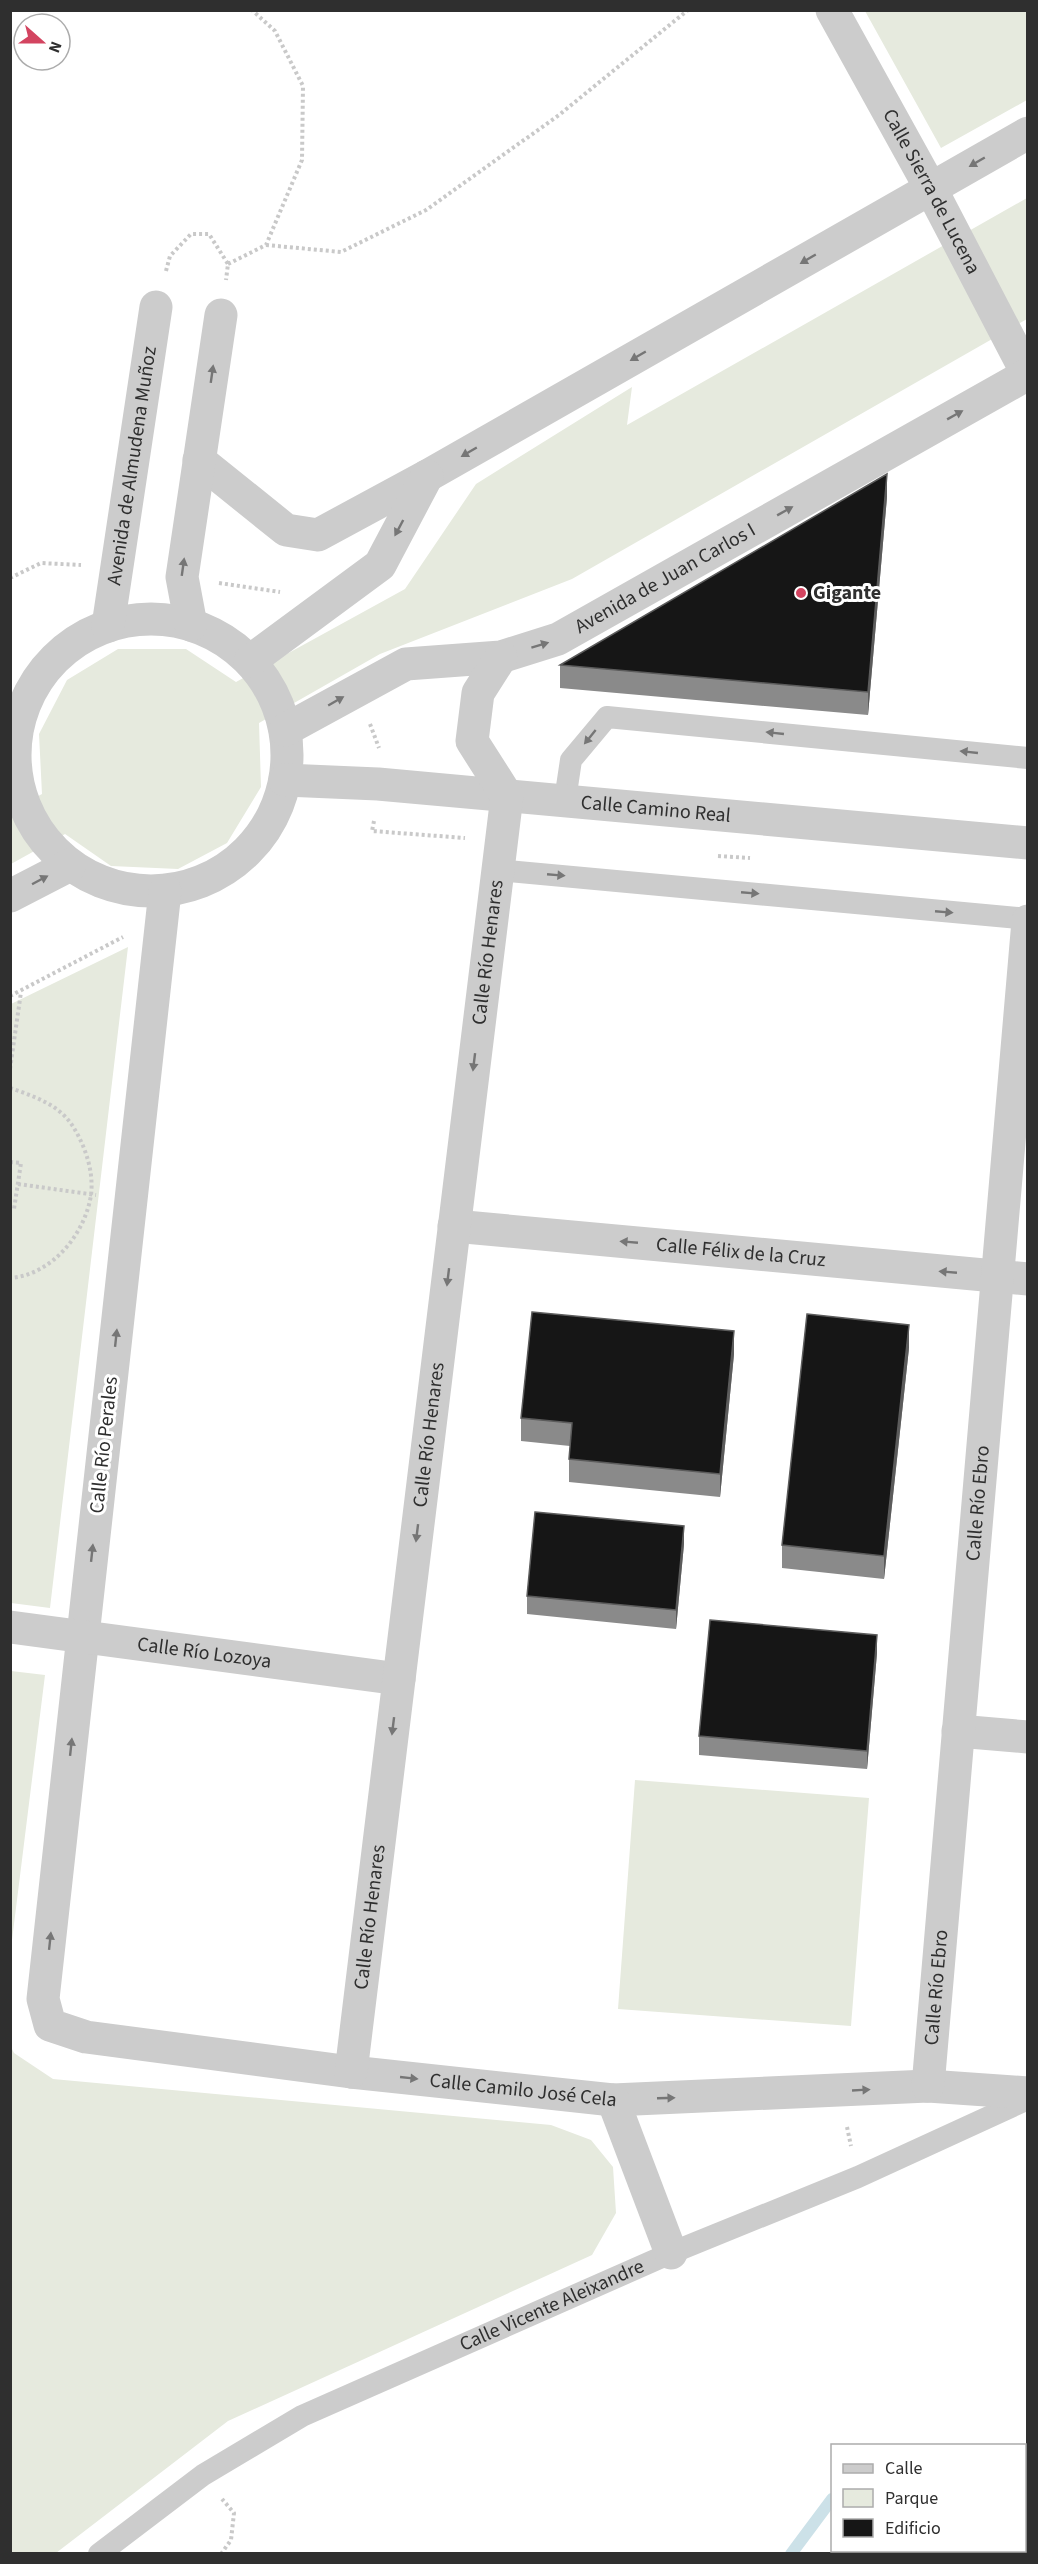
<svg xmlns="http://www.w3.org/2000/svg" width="1038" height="2564" font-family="'Source Sans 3',sans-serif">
  <rect width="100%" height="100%" fill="#fff"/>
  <path fill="#e6eade" d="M865 11H1027V100L941 148Z
    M1027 198V319L572 579 380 654 259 723 261 787 227 843 178 869 111 866 65 834 11 864 10 811 42 794 39 734 67 680 118 649H186L236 682 405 589 476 484 632 387 627 425Z
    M128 947 50 1608 11 1603V1004Z
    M11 1671 45 1675 11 1948 10 1671Z
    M635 1780 869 1798 851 2026 618 2009Z
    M10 2045 14 2053 53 2079 551 2125 591 2140 613 2167 616 2213 592 2255 228 2421 56 2553H11Z"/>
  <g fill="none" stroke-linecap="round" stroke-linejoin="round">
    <path stroke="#cce1e8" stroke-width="12" d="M1024 2487 1028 2488
      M791 2554 832 2499"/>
    <path stroke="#c9c9c9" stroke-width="4" stroke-dasharray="3 3" stroke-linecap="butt" d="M266 245 341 252 426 210 559 115 688 10
      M228 264 266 245 302 160 303 86 275 31 252 10
      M166 271 170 256 191 234H209L228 264 226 280
      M10 578 41 563 81 565
      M219 583 280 592
      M370 724 379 748
      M374 821 372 831 465 838
      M718 856 750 858
      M10 996 123 937
      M10 1069 21 992
      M10 1088C33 1096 58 1104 72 1125 85 1145 94 1171 91 1195 85 1234 52 1275 10 1278
      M10 1162 21 1163 14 1209 10 1208
      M18 1184 96 1195
      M847 2127 851 2146
      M221 2554 231 2540 234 2513 222 2499"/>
    <g stroke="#ccc" stroke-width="22">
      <path d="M565 800 571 760 607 717 1028 758"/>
      <path d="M498 870 1028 919"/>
      <path id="s1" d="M99 2554 203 2475 302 2416 671 2253 858 2177 1028 2099"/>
    </g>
    <g stroke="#ccc" stroke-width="33">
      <path id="s2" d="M832 10 931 189 1028 375"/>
      <path d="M199 460 286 530 318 535 427 476 1028 133"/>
      <circle cx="151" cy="755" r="136"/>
      <path d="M191 625 182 577 221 315"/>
      <path id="s3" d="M108 626 156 307"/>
      <path d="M250 661 380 565 427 476"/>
      <path id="s4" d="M285 730 406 664 501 657 558 639 1028 374"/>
      <path id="s5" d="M285 780 378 784 1028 843"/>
      <path id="s6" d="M165 891 43 1999 50 2025 86 2037 351 2072 613 2100 928 2086 1028 2093"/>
      <path d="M10 896 70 865"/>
      <path id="s7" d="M454 1226 1028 1279"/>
      <path id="s8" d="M10 1627 399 1679"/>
      <path d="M958 1731 1028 1737"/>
      <path id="s9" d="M351 2072 507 796 472 741 478 693 501 657"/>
      <path id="s10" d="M928 2086 1028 921"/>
      <path d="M613 2100 671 2253"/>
    </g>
  </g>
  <path fill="#8a8a8a" d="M887 497 868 715 560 688V665Z
    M909 1348 884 1579 782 1568V1545Z
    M734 1354 720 1497 569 1482V1459L570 1446 521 1441V1418Z
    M684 1544 676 1629 527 1614V1596Z
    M877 1653 867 1769 699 1755V1736Z"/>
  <path fill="#5c5c5c" d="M887 474V497L868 715V692Z
    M909 1325V1348L884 1579V1556Z
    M734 1331V1354L720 1497V1474Z
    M684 1526V1544L676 1629V1610Z
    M877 1635V1653L867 1769V1751Z"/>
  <path fill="#161616" stroke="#5c5c5c" stroke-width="1.5" d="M887 474 868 692 560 665Z
    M532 1312 734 1331 720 1474 569 1459 572 1423 521 1418Z
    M807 1314 909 1325 884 1556 782 1545Z
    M535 1512 684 1526 676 1610 527 1596Z
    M710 1620 877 1635 867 1751 699 1736Z"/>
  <defs><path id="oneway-solid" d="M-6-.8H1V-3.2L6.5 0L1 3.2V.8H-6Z" transform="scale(1.5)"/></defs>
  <g fill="#767676">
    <use href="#oneway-solid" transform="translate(977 162) rotate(150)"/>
    <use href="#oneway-solid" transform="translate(808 259) rotate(150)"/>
    <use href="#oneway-solid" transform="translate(638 356) rotate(150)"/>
    <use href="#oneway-solid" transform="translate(212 374) rotate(-82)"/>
    <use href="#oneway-solid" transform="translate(955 415) rotate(-29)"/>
    <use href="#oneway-solid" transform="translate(469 452) rotate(150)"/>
    <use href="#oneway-solid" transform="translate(785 511) rotate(-29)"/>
    <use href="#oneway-solid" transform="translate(399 528) rotate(118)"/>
    <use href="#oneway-solid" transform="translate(183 567) rotate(-82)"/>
    <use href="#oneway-solid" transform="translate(540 645) rotate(-17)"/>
    <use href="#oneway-solid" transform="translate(336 701) rotate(-30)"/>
    <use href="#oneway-solid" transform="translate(775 733) rotate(-174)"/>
    <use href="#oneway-solid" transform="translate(590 737) rotate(129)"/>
    <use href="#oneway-solid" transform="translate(969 752) rotate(-174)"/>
    <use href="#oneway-solid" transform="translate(556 875) rotate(5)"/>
    <use href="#oneway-solid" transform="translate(40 880) rotate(-28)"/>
    <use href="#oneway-solid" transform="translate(750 893) rotate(5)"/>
    <use href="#oneway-solid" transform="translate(944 912) rotate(5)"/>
    <use href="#oneway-solid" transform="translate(474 1062) rotate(97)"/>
    <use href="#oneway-solid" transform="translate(629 1242) rotate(-175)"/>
    <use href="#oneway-solid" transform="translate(948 1272) rotate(-175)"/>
    <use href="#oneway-solid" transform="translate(448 1277) rotate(97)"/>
    <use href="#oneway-solid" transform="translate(116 1338) rotate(-84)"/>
    <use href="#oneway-solid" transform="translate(417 1533) rotate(97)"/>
    <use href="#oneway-solid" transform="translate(92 1553) rotate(-84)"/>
    <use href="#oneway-solid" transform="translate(393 1726) rotate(97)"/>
    <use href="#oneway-solid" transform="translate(71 1747) rotate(-84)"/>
    <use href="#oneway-solid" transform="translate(50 1941) rotate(-84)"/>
    <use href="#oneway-solid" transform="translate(409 2078) rotate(6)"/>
    <use href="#oneway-solid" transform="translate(861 2090) rotate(-3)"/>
    <use href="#oneway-solid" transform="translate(666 2098) rotate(-2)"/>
  </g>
  <circle fill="#d34460" stroke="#fff" stroke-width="2" cx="801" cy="593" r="6"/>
  <g text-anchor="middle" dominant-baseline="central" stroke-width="6" stroke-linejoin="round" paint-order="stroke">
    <g font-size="20" fill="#2f2f2f" stroke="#fff">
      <text stroke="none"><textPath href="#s2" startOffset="207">Calle Sierra de Lucena</textPath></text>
      <text stroke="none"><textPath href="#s3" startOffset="162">Avenida de Almudena Muñoz</textPath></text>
      <text stroke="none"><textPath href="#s4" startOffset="416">Avenida de Juan Carlos I</textPath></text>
      <text stroke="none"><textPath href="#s5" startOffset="372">Calle Camino Real</textPath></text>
      <text stroke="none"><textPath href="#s9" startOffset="1128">Calle Río Henares</textPath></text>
      <text stroke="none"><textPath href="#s7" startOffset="288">Calle Félix de la Cruz</textPath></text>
      <text stroke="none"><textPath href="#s9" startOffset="642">Calle Río Henares</textPath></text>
      <text transform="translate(104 1445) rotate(-84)">Calle Río Perales</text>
      <text stroke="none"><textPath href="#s10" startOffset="585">Calle Río Ebro</textPath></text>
      <text stroke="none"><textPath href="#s8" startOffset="196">Calle Río Lozoya</textPath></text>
      <text stroke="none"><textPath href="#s9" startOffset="156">Calle Río Henares</textPath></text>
      <text stroke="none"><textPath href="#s10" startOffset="99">Calle Río Ebro</textPath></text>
      <text stroke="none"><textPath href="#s6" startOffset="1620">Calle Camilo José Cela</textPath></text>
      <text stroke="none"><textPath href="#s1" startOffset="519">Calle Vicente Aleixandre</textPath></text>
    </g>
    <g font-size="20" font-weight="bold" fill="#2f2f2f" stroke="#fff" text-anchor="start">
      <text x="813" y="593">Gigante</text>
    </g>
  </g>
  <rect width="1038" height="2564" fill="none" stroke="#2f2f2f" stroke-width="24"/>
  <rect x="831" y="2444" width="195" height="108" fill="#ffffff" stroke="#acacac" stroke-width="1.5"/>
  <rect x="843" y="2464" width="30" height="9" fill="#cccccc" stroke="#acacac" stroke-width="1.5"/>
  <text x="885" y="2474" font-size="18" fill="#2f2f2f">Calle</text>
  <rect x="843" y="2489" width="30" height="18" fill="#e6eade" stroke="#acacac" stroke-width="1.5"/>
  <text x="885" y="2504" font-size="18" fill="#2f2f2f">Parque</text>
  <rect x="843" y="2519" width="30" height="18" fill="#161616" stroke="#acacac" stroke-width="1.5"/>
  <text x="885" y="2534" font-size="18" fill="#2f2f2f">Edificio</text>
  <g transform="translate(42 42) rotate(111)"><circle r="28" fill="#ffffff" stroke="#acacac" stroke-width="1.5"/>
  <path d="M0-4.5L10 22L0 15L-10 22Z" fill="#d34460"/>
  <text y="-9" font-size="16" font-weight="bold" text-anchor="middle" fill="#2f2f2f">N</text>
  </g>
</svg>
